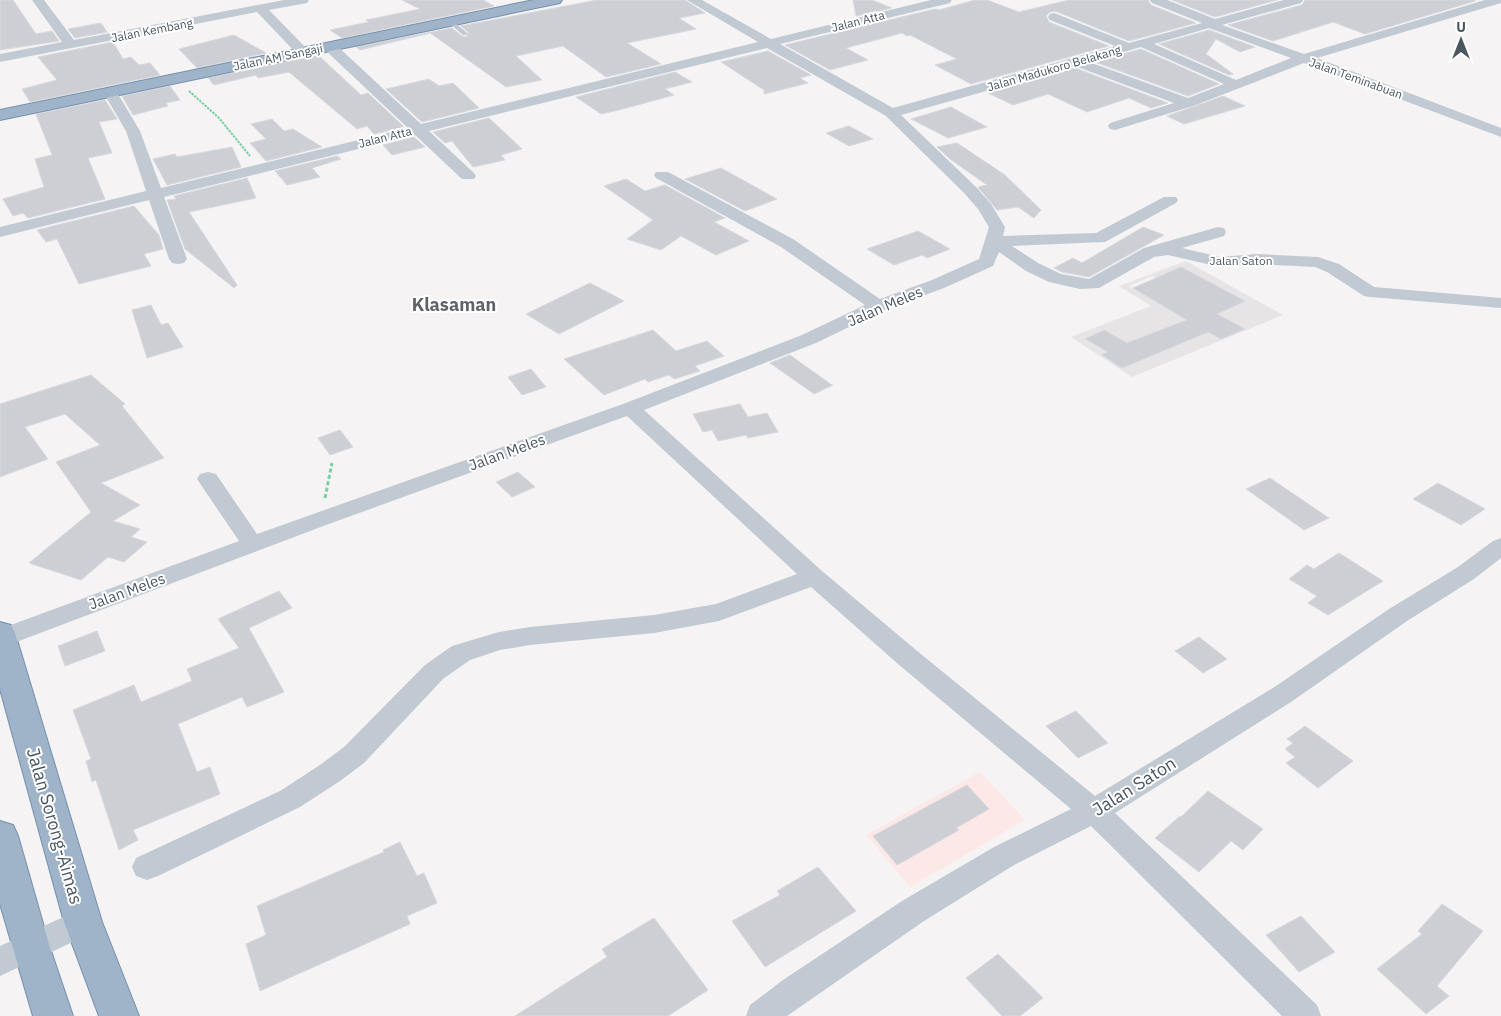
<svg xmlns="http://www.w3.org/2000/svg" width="1501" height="1016" font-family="'IBM Plex Sans',sans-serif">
  <rect width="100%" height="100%" fill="#f5f3f3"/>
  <path fill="#e6e4e5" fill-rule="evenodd" d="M1186 261 1283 315 1132 377 1071 337 1151 306 1119 286ZM1152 276 1244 329 1221 339 1129 286ZM1104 330 1124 341 1123 342 1105 351 1085 340Z"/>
  <path fill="#fce8e6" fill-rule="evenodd" d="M980 772 1025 820 910 887 866 835ZM967 786 989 809 964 823 942 800ZM933 803 958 830 897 865 873 836Z"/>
  <path fill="#cdcfd5" stroke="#d7d9de" d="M0 0H13L36 34 52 31 59 41 0 50Z
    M402 0H483L494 6 342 38 330 30 369 22 366 20 420 9Z
    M597 0H685L705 13 679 18 696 29 627 43 661 64 606 77 563 46 516 56 542 80 506 87 430 33 360 50 356 47 452 28 462 36 467 37 468 32 461 26Z
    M853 0H872L892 8 856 16Z
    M975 0H987L1019 12 1069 0H1148L1151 5 1196 23 1129 41 1055 11 1050 12 1046 16 1049 22 1109 46 971 84 935 65 957 59 910 35 907 36 902 33 846 48 868 60 830 70 785 45 935 9 939 10Z
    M1172 0H1277L1215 17Z
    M1305 0H1475V1L1365 34 1333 22 1273 41 1228 25 1302 5Z
    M101 23 107 32 75 38 68 29Z
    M1209 30 1255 47 1240 52 1216 39 1206 54 1233 74 1229 75 1159 44Z
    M234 35 266 53 197 68 179 49Z
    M113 42 123 59 131 57 139 65 150 63 160 75 30 102 22 89 57 80 38 57Z
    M1141 49 1219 84 1188 96 1095 62Z
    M768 51 811 75 800 78 808 83 764 94V90L721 62Z
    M318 55 361 95 368 93 404 127 374 134 367 126 357 129 289 72 258 78 256 75 214 85 208 78Z
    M1075 68 1168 103 1151 108 1129 98 1087 112 1048 94 1013 105 988 93Z
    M675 72 692 82 665 89 674 95 619 110 601 114 576 97Z
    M429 79 439 86 453 83 479 108 422 122 386 89Z
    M170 86 180 100 166 103 168 106 133 115 122 96Z
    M1223 96 1245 106 1184 124 1167 116Z
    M105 100 117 119 99 122 112 153 88 158 105 199 28 218 23 213 13 216 3 199 44 187 35 159 52 155 36 114Z
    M951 107 987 127 948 138 911 119Z
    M489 118 522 149 501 155 505 160 473 167 452 141 445 143 433 132Z
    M272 119 284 131 293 129 322 147 266 161 250 143 266 139 251 124Z
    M849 126 873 139 849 146 826 133Z
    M414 137 425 147 392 155 383 145Z
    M957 143 1005 175 1041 210 1034 218 1018 207 997 210 978 187 987 185 950 159 937 147Z
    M232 147 241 167 167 185 153 159 175 154 177 157Z
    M337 156 341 159 312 168 320 177 287 185 275 171Z
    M721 168 777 199 745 211 685 179Z
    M247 178 256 198 189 212 237 285 234 288 185 249 167 200 176 199 174 196Z
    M626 179 645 191 665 185 725 218 714 222 749 241 716 255 681 236 661 250 627 239 653 220 604 186Z
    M134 206 159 235 163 249 144 254 151 266 79 284 57 239 46 242 37 230Z
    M1143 227 1164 235 1089 277 1062 272 1054 268 1073 258 1082 263Z
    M918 231 950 249 927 258 922 255 894 265 867 249Z
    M1181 267 1245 301 1217 314 1245 329 1221 339 1208 332 1122 368 1102 355 1108 352 1085 339 1104 330 1127 343 1187 320 1133 288Z
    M590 283 624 301 559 334 526 314Z
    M151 305 161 325 168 323 183 347 147 358 132 310Z
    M653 330 676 351 707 341 724 356 695 366 700 371 674 379 669 375 648 382 645 379 604 395 564 359Z
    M790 355 832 385H833L814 394 770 363Z
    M531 369 546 387 522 395 508 377Z
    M91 375 125 404 122 406 164 458 101 483 140 505 113 521 140 529 131 537 147 542 124 562 108 557 81 580 29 563 91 512 56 462 100 445 65 414 25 427 48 459 0 477V404Z
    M740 404 748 417 767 413 778 432 748 438 746 435 718 441 712 430 703 432 693 414Z
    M340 430 353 447 330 455 318 438Z
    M518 472 535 487 512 497 496 482Z
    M1270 478 1329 518 1304 530 1246 489Z
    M1438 483 1485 509 1461 525 1413 499Z
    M1339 553 1383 581 1328 615 1308 603 1317 596 1289 579 1307 565 1314 569Z
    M279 591 292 608 249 628 284 692 247 707 242 697 178 724 197 772 210 767 220 794 133 830 138 840 119 850 96 780 92 782 86 761 91 759 73 710 134 685 141 702 192 681 187 669 239 648 218 619Z
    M97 631 105 651 65 666 58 646Z
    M1199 637 1227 659 1203 673 1175 651Z
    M1076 711 1108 743 1078 758 1046 726Z
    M1305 726 1353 761 1318 788 1286 763 1295 757 1285 749 1293 743 1287 739Z
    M967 785 989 809 956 828 959 830 897 865 873 836Z
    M1208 791 1263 829 1243 850 1231 841 1199 872 1155 838 1180 816 1181 817Z
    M400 842 417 876 424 873 437 903 407 916 410 924 260 991 246 944 266 935 257 906 384 852 383 850Z
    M818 867 856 911 765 967 732 921 780 895 777 891Z
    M1442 904 1483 931 1437 986 1449 996 1426 1014 1377 969 1422 934 1418 931Z
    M1301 916 1335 952 1299 972 1266 935Z
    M654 918 708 990 668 1016H515L607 957 602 949Z
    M998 954 1043 998 1020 1016H1002L966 978Z"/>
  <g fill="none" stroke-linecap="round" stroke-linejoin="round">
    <g stroke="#7690ad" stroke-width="2">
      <path id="trunk" d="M534 0H562L560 3 555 4 0 120V110Z
        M0 622 11 625 15 633 102 922 139 1016H99L64 922 0 689Z
        M0 821 13 825 18 836 50 948 73 1016H33L0 904Z"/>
    </g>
    <path stroke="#7ad0a6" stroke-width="2" stroke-dasharray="2.5 1" stroke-linecap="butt" d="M189 91 219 118 250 156"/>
    <path stroke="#7ad0a6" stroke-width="3" stroke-dasharray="4 2.5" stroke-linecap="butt" d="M325 498 332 463"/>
    <path fill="#c1cad2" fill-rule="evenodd" d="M448 20H452L467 33V35H463L448 22Z"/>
    <path fill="#c1cad2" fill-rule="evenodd" d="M32 0H44L74 40 284 0H309L307 3 269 10 310 52 308 55H298L257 12 0 62V54L62 42Z
      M687 0H702L771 39 931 0H952L950 3 780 44 893 108 1115 46 1050 20 1048 17 1050 14 1054 13 1129 43 1202 23 1152 3 1150 0H1167L1215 19 1284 0H1303L1301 3 1222 25 1304 54 1485 0H1501V3L1317 58 1501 128V137L1304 63 1193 106 1115 130 1110 129 1108 126 1110 123 1174 103 1075 66 901 115 977 188 991 204 1005 227 1003 236 1096 233 1164 197H1176L1178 200 1176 203 1105 242 1012 246 1038 263 1061 274 1089 279 1144 248 1218 227 1224 228 1226 232 1224 236 1182 248 1220 257 1257 254 1318 257 1339 264 1374 287 1501 298V308L1370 297 1364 296 1327 272 1315 267 1257 264 1220 267 1168 255 1154 257 1099 288 1080 289 1049 282 1026 271 999 252 993 266 944 288 884 310 816 343 644 410 822 571 916 650 1095 796 1273 688 1389 609 1458 567 1493 541 1501 538V558L1474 579 1407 621 1291 702 1115 813 1317 1005 1321 1016H1282L1091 826 1014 865 924 921 787 1016H746L750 1005 783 980 902 901 994 847 1071 809 898 664 811 587 719 621 654 633 530 645 500 650 470 660 443 679 364 763 340 781 300 807 158 876 147 880 136 876 132 867 136 858 280 791 320 765 344 747 425 665 452 646 499 632 530 627 654 615 716 604 797 574 627 416 326 525 11 644 0 646V629L239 541 197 479 200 474 208 472 216 474 257 534 623 404 802 335 865 305 781 247 656 178 654 175 656 172H668L793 239 880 299 932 280 979 259 989 227 978 209 965 194 886 116 767 48 429 131 474 173 476 176 474 179H462L415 135 164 197 187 259 184 263 178 264 172 263 169 259 149 200 0 237V227L146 191 126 131 103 92 105 89H115L140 131 161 188 408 128 324 49 323 46 324 43H334L421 124 758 42ZM1209 28 1291 58 1236 80 1154 44ZM1141 47 1224 84 1188 98 1089 62Z
      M83 908 94 912 99 922 94 932 0 976V946Z"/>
    <use href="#trunk" fill="#9fb4c9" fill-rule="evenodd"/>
  </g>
  <g text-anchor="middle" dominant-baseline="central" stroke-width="4" stroke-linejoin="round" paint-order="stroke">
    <g font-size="12" fill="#4a5661" stroke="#fff">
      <text transform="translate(858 21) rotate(-14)">Jalan Atta</text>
      <text transform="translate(152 30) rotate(-11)">Jalan Kembang</text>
      <text transform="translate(278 57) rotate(-12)">Jalan AM Sangaji</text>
      <text transform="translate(1054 68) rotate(-16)">Jalan Madukoro Belakang</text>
      <text transform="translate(1356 78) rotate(20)">Jalan Teminabuan</text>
      <text transform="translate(385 137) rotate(-14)">Jalan Atta</text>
      <text x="1241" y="260">Jalan Saton</text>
    </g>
    <g font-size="15" fill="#4a5661" stroke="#fff">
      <text transform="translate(885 306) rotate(-23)">Jalan Meles</text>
      <text transform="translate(507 452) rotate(-20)">Jalan Meles</text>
      <text transform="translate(127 591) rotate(-20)">Jalan Meles</text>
    </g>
    <g font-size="18" font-weight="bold" fill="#5f6368" stroke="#fff">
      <text x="454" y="304">Klasaman</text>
    </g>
    <g font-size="18" fill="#4a5661" stroke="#fff">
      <text transform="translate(1134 786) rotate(-32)">Jalan Saton</text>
      <text transform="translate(55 826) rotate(74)">Jalan Sorong-Aimas</text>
    </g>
  </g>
  <g transform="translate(1461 40)" stroke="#ffffff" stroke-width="4" paint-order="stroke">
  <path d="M0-4L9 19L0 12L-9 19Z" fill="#4a5661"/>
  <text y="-8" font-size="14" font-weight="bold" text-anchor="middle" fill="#4a5661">U</text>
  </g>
</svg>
